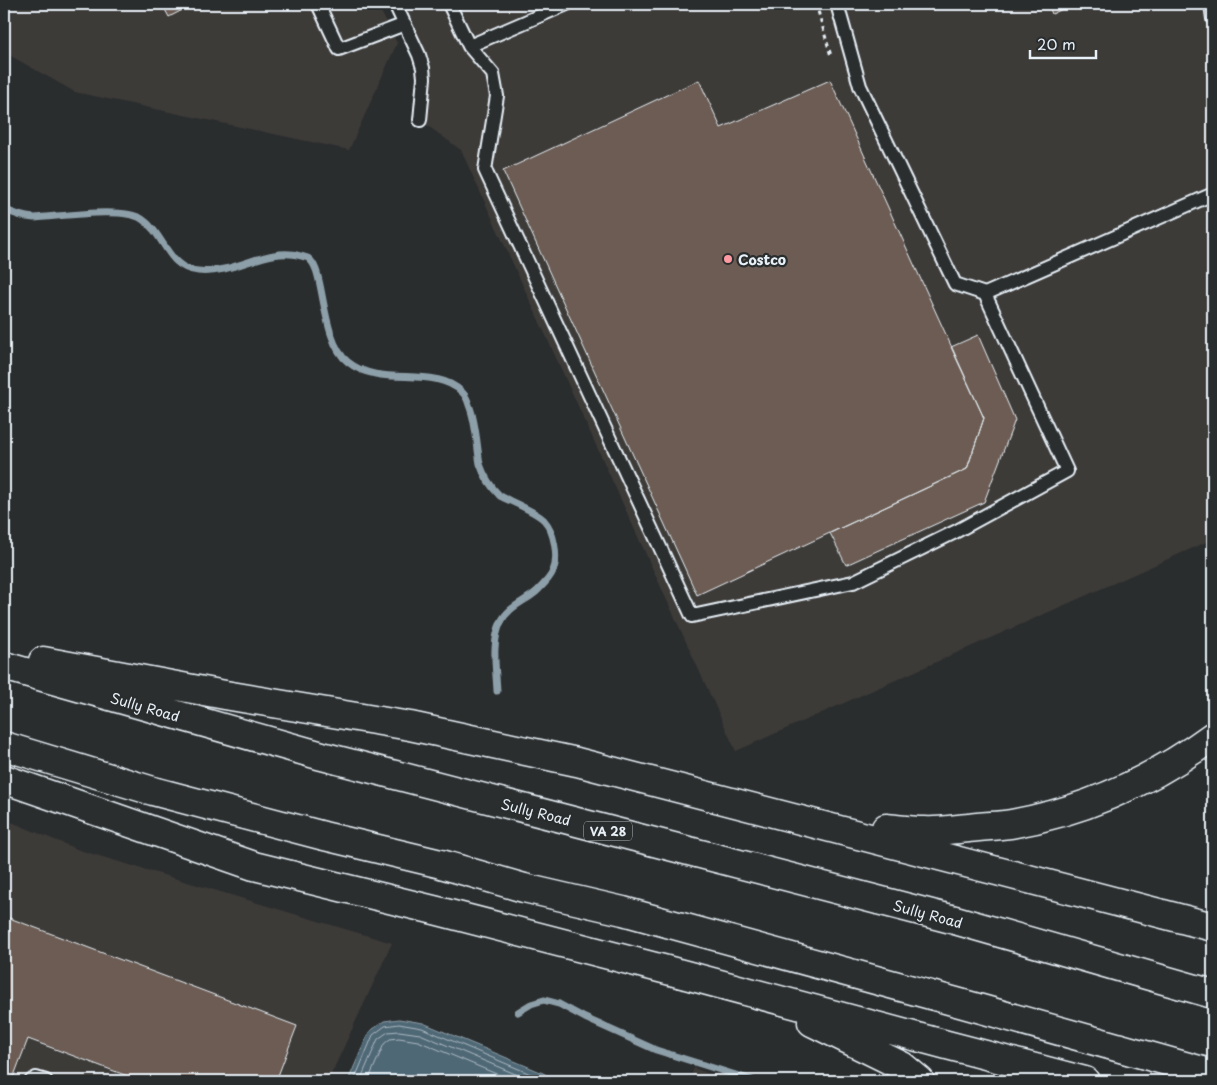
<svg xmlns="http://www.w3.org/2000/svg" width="1217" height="1085" font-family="'Playpen Sans',sans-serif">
  <rect width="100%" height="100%" fill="#2a2d2e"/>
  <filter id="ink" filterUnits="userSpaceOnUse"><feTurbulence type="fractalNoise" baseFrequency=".02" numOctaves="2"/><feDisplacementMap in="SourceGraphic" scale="10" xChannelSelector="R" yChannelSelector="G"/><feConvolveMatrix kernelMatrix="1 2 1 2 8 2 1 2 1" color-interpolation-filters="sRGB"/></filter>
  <g filter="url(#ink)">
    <path fill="#3e3b39" d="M4 4H377L397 43 349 150 75 92 4 52Z
      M395 4H1213V539L736 751 461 150 420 120 424 78Z
      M4 819 79 850 392 943 328 1081H4Z
      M694 1068 726 1081H689Z"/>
    <path fill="#506875" stroke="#8d9fa9" d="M399 1019 423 1023 543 1073 557 1081H348L369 1032 384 1021Z"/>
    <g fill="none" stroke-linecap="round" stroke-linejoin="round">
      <path stroke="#abbac4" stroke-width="1" d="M354 1081 373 1035 385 1026 399 1024 422 1028 547 1081
        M360 1081 378 1039 388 1032 399 1031 420 1034 532 1081
        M368 1081 384 1044 390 1039 399 1038 418 1041 513 1081"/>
      <path stroke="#8d9fa9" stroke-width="7" d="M4 209C14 214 22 217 34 218 58 217 123 206 142 219 165 234 167 269 198 271 206 272 215 271 224 269 249 264 275 248 301 256 301 256 308 258 308 258 316 264 318 276 320 285 325 308 329 347 348 362 381 389 433 364 462 392 465 395 468 401 469 405 476 421 477 447 480 464 484 476 491 487 500 496 512 502 535 511 544 520 554 531 559 557 553 571 550 579 542 586 536 592 524 602 508 607 501 622 491 642 496 669 497 691
        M518 1012 531 1004 544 1000 559 1004 585 1018 656 1050 755 1081"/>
    </g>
    <path fill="#6c5c53" stroke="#e8f1f8" d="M162 4H194L169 17Z
      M1048 4H1073L1052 14Z
      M699 80 721 128 830 80 984 418 967 469 697 595 503 171Z
      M978 335 1015 420 984 502 846 565 830 533 967 469 984 418 951 347Z
      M4 916 297 1026 276 1081H141L28 1039 12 1081 4 1079Z"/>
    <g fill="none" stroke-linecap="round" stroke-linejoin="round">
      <g stroke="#e8f1f8" stroke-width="16">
        <path id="lane" d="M318 4 339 49 405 24
          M395 4 419 55 423 68 424 78 420 120
          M449 4 469 46 493 74 497 96 485 170 692 616 853 582 955 532 1067 471 985 294 955 284 860 86 837 4
          M1211 4 1213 19
          M469 46 567 4
          M985 294 1213 194
          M31 1081 36 1078 46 1081"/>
      </g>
      <g stroke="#e8f1f8" stroke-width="31">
        <path id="highway" d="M43 661 225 695 410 726 577 762 1213 927
          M4 666 322 756 955 920 1213 994
          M4 746 153 791 324 836 441 864 524 888 623 911 960 1003 1213 1074
          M4 779 254 866 438 911 667 970 947 1045 1085 1081
          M886 828C898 829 911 831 924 831 939 832 954 829 969 828 983 826 998 826 1011 824 1085 811 1153 780 1213 736
          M812 1022 902 1066 920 1081"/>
      </g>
      <path stroke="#e8f1f8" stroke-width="3" stroke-dasharray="4 4" stroke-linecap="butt" d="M816 4 831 56"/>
      <use href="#lane" stroke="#2a2d2e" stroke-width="12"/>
      <use href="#highway" stroke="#2a2d2e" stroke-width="28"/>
    </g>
  </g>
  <circle fill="#ff9aa2" stroke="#2a2d2e" stroke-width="2" cx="728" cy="259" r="5"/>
  <g text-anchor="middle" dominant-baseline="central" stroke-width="4.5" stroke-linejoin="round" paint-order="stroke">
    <rect fill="#2a2d2e" stroke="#afb6bb" stroke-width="1" x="584" y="821.5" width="48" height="19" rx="4"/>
    <g font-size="12" font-weight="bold" fill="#e8f1f8">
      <text x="608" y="831">VA 28</text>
    </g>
    <g font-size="14" font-weight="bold" fill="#e8f1f8" stroke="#2a2d2e" text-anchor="start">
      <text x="738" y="259">Costco</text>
    </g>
    <g font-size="14" fill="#e8f1f8" stroke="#2a2d2e">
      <text transform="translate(145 707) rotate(16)">Sully Road</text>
      <text transform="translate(536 812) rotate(14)">Sully Road</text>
      <text transform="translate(928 914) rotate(15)">Sully Road</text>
    </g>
  </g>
  <rect width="1217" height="1085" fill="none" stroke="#2a2d2e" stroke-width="20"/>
  <rect x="10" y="10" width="1197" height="1065" fill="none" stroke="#e8f1f8" stroke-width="2" filter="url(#ink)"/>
  <path d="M1030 50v8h66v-8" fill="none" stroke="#e8f1f8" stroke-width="2.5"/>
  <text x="1037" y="50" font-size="15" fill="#e8f1f8" stroke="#2a2d2e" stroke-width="4" paint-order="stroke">20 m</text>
</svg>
